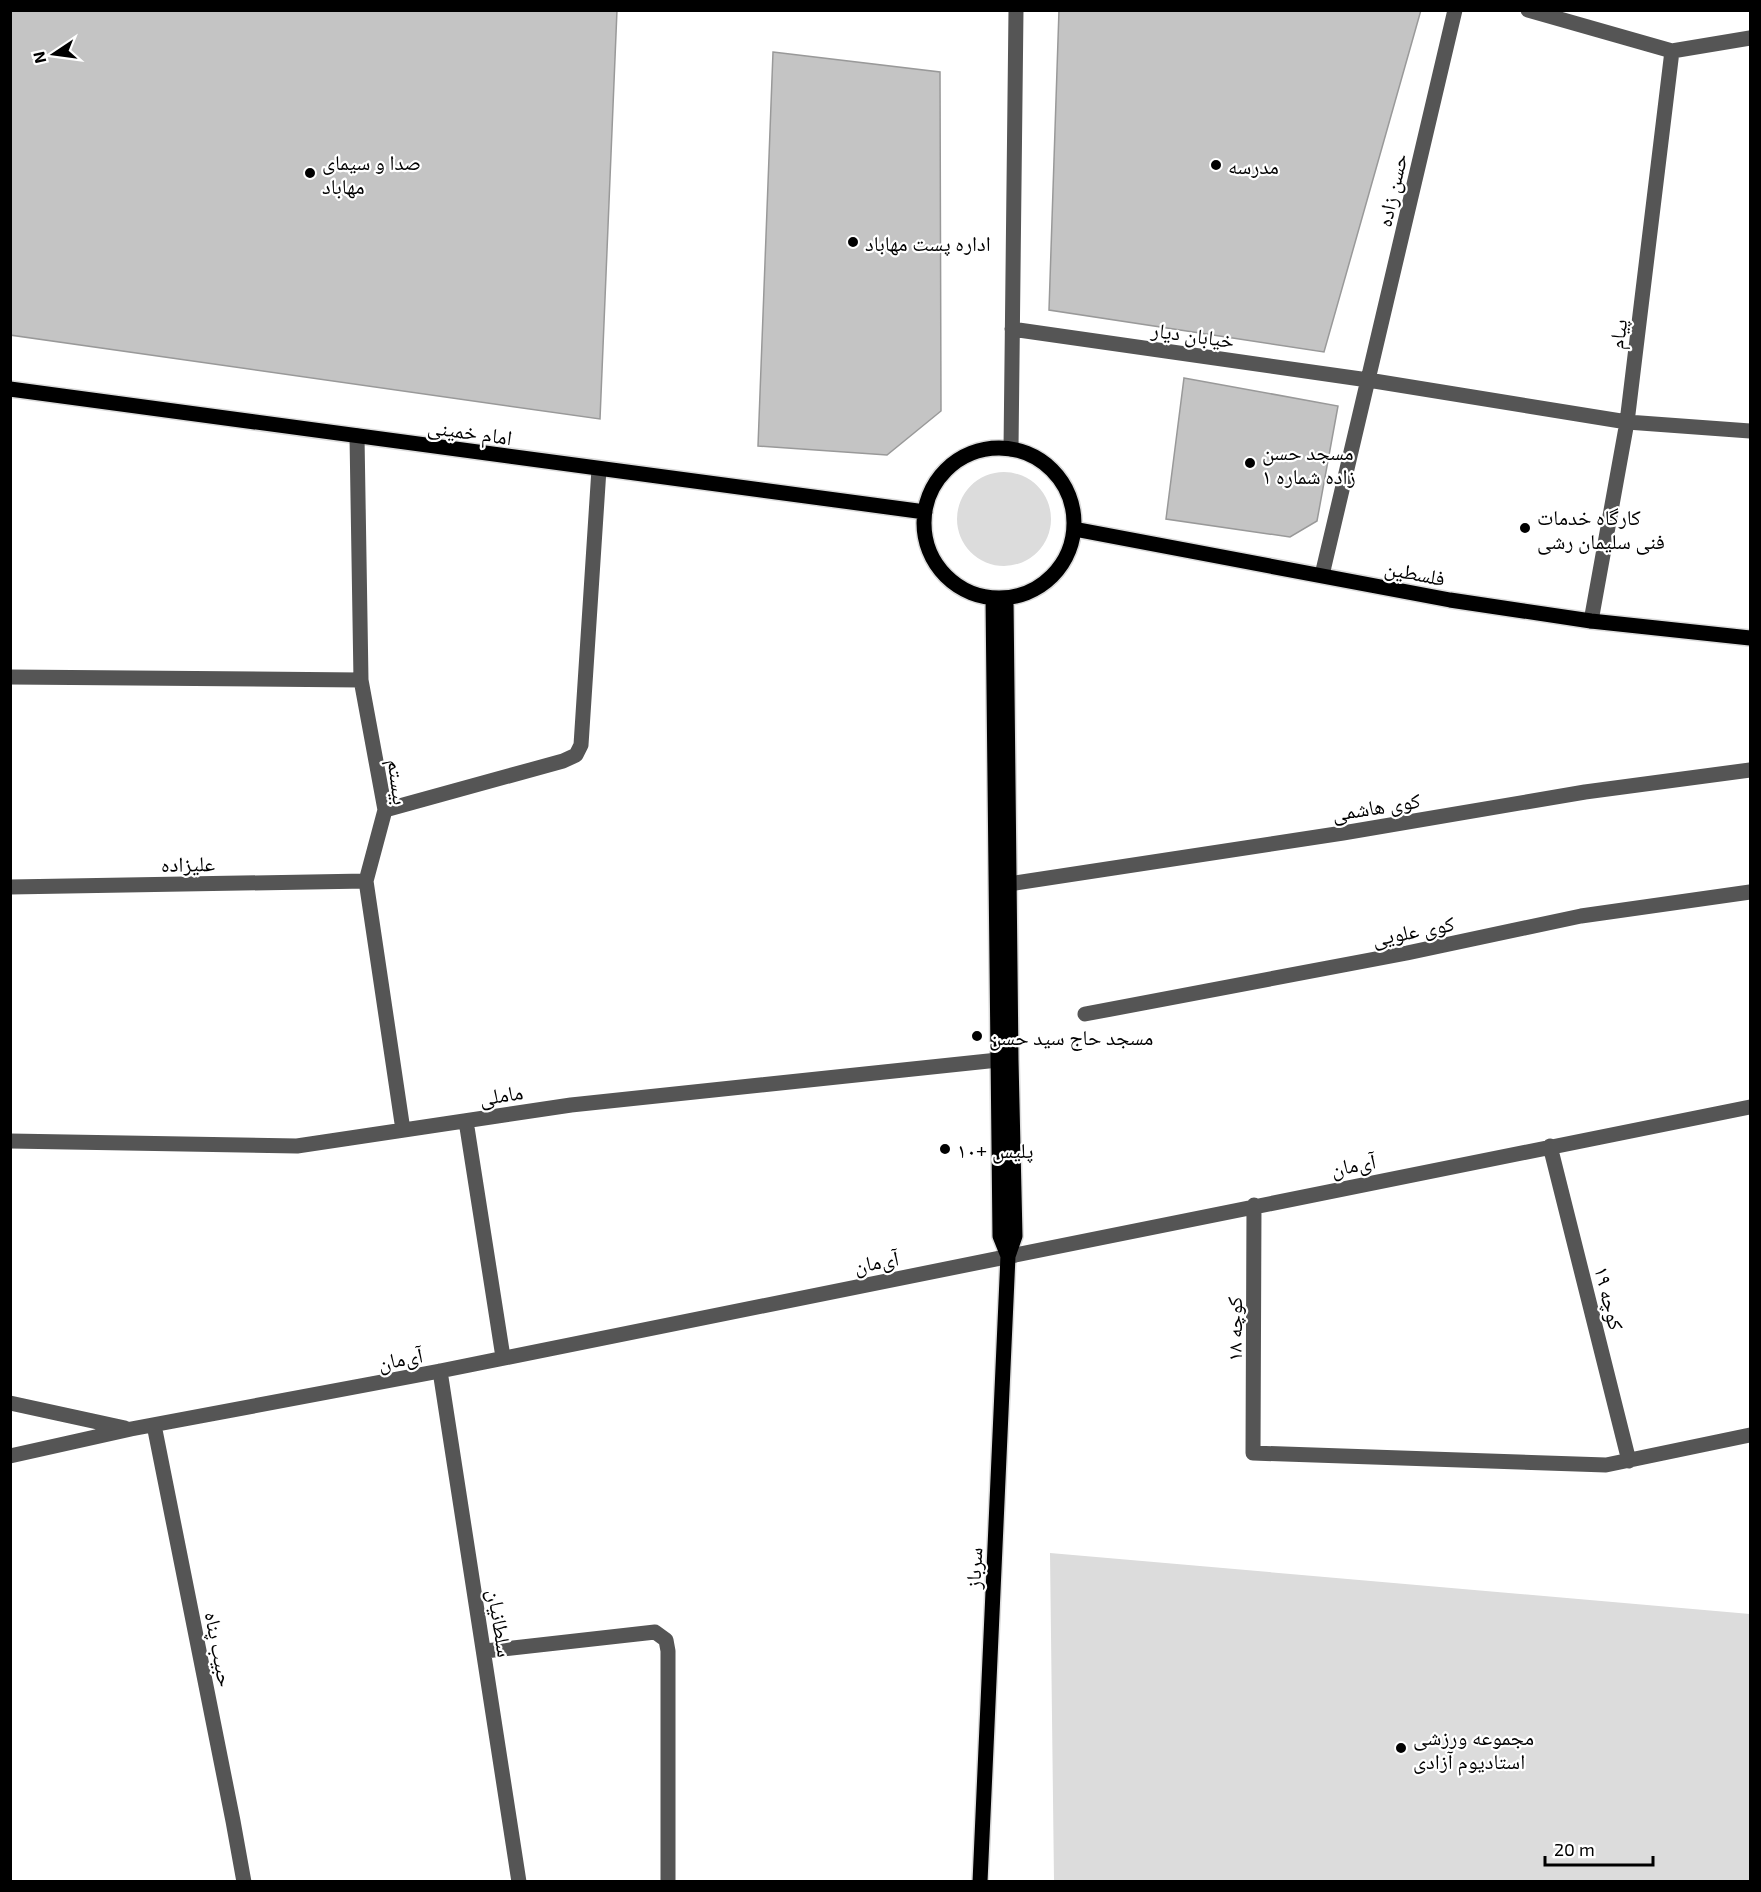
<svg xmlns="http://www.w3.org/2000/svg" width="1761" height="1892" font-family="'Exo 2','Noto Naskh Arabic',sans-serif">
  <rect width="100%" height="100%" fill="#fff"/>
  <path fill="#dcdcdc" d="M957 519a47 47 0 1 1 94 0a47 47 0 1 1-94 0Z
    M1050 1553 1750 1614V1881H1054Z"/>
  <path fill="#c4c4c4" stroke="#999" stroke-width="1.5" d="M10 10H617L600 419 10 335Z
    M1059 10H1421L1324 352 1049 310Z
    M773 52 940 72 941 411 887 455 758 446Z
    M1184 378 1338 406 1317 521 1290 537 1166 519Z"/>
  <g fill="none" stroke-linecap="round" stroke-linejoin="round">
    <g stroke="#dbdbdb" stroke-width="18">
      <path id="major" d="M10 389 925 512
        M924 523a75 75 0 1 1 150 0a75 75 0 1 1-150 0Z
        M1074 529 1450 600 1591 621 1750 638
        M993 598 1000 1236 1008 1256
        M980 1882 1008 1256 1015 1236 1011 1060 1006 598"/>
    </g>
    <path stroke="#555" stroke-width="15" d="M1528 10 1672 51 1750 38
      M1012 329 1368 380 1627 422 1750 431
      M357 436 361 680 385 810 366 881 403 1130
      M1011 449 1016 10
      M1322 575 1455 10
      M1591 621 1627 422 1672 51
      M10 677 361 680
      M385 810 563 761 576 755 581 745 599 469
      M1009 884 1343 833 1585 792 1750 770
      M10 887 366 881
      M1085 1014 1407 953 1581 916 1750 892
      M466 1121 503 1357
      M10 1141 297 1146 571 1105 998 1060
      M1550 1146 1629 1461
      M1254 1205 1253 1453 1606 1465 1750 1435
      M440 1371 519 1882
      M10 1403 125 1428
      M154 1425 233 1821 244 1882
      M10 1456 131 1429 440 1371 1750 1107
      M485 1651 655 1632 666 1640 668 1651V1882"/>
    <use href="#major" stroke="#000" stroke-width="15"/>
  </g>
  <g fill="#000" stroke="#fff" stroke-width="2">
    <circle cx="1216" cy="165" r="6"/>
    <circle cx="310" cy="173" r="6"/>
    <circle cx="853" cy="242" r="6"/>
    <circle cx="1250" cy="463" r="6"/>
    <circle cx="1525" cy="528" r="6"/>
    <circle cx="977" cy="1036" r="6"/>
    <circle cx="945" cy="1149" r="6"/>
    <circle cx="1401" cy="1748" r="6"/>
  </g>
  <g text-anchor="middle" dominant-baseline="central" stroke-width="4.5" stroke-linejoin="round" paint-order="stroke">
    <g font-size="21" fill="#000" stroke="#fff" text-anchor="start">
      <text x="322" y="161">صدا و سیمای<tspan x="322" dy="24">مهاباد</tspan></text>
      <text x="1228" y="165">مدرسه</text>
      <text x="865" y="242">اداره پست مهاباد</text>
      <text x="1262" y="451">مسجد حسن<tspan x="1262" dy="24">زاده شماره ۱</tspan></text>
      <text x="1537" y="516">کارگاه خدمات<tspan x="1537" dy="24">فنی سلیمان رشی</tspan></text>
      <text x="989" y="1036">مسجد حاج سید حسن</text>
      <text x="957" y="1149">پلیس +۱۰</text>
      <text x="1413" y="1736">مجموعه ورزشی<tspan x="1413" dy="24">استادیوم آزادی</tspan></text>
    </g>
    <g font-size="21" fill="#000" stroke="#fff">
      <text transform="translate(1391 190) rotate(-77)">حسن زاده</text>
      <text transform="translate(1193 334) rotate(8)">خیابان دیار</text>
      <text transform="translate(1617 334) rotate(-83)">پیام</text>
      <text transform="translate(470 431) rotate(8)">امام خمینی</text>
      <text transform="translate(1415 572) rotate(11)">فلسطین</text>
      <text transform="translate(399 782) rotate(83)">بیستم</text>
      <text transform="translate(1376 806) rotate(-9)">کوی هاشمی</text>
      <text transform="translate(188 863) rotate(-1)">علیزاده</text>
      <text transform="translate(1413 930) rotate(-11)">کوی علویی</text>
      <text transform="translate(501 1094) rotate(-9)">ماملی</text>
      <text transform="translate(1353 1164) rotate(-11)">آی‌مان</text>
      <text transform="translate(876 1261) rotate(-11)">آی‌مان</text>
      <text transform="translate(1610 1298) rotate(76)">کوچه ۱۹</text>
      <text transform="translate(1233 1329) rotate(-90)">کوچه ۱۸</text>
      <text transform="translate(400 1358) rotate(-11)">آی‌مان</text>
      <text transform="translate(973 1568) rotate(-87)">سرباز</text>
      <text transform="translate(501 1623) rotate(81)">سلطانیان</text>
      <text transform="translate(220 1649) rotate(79)">حبیب پناه</text>
    </g>
  </g>
  <rect width="1761" height="1892" fill="none" stroke="#000000" stroke-width="24"/>
  <g transform="translate(54 54) rotate(257)" stroke="#ffffff" stroke-width="4.5" paint-order="stroke">
  <path d="M0-4.5L10 22L0 15L-10 22Z" fill="#000000"/>
  <text y="-9" font-size="16" font-weight="bold" text-anchor="middle" fill="#000000">N</text>
  </g>
  <path d="M1545 1856v9h108v-9" fill="none" stroke="#000000" stroke-width="3"/>
  <text x="1554" y="1856" font-size="18" fill="#000000" stroke="#ffffff" stroke-width="4.5" paint-order="stroke">20 m</text>
</svg>
